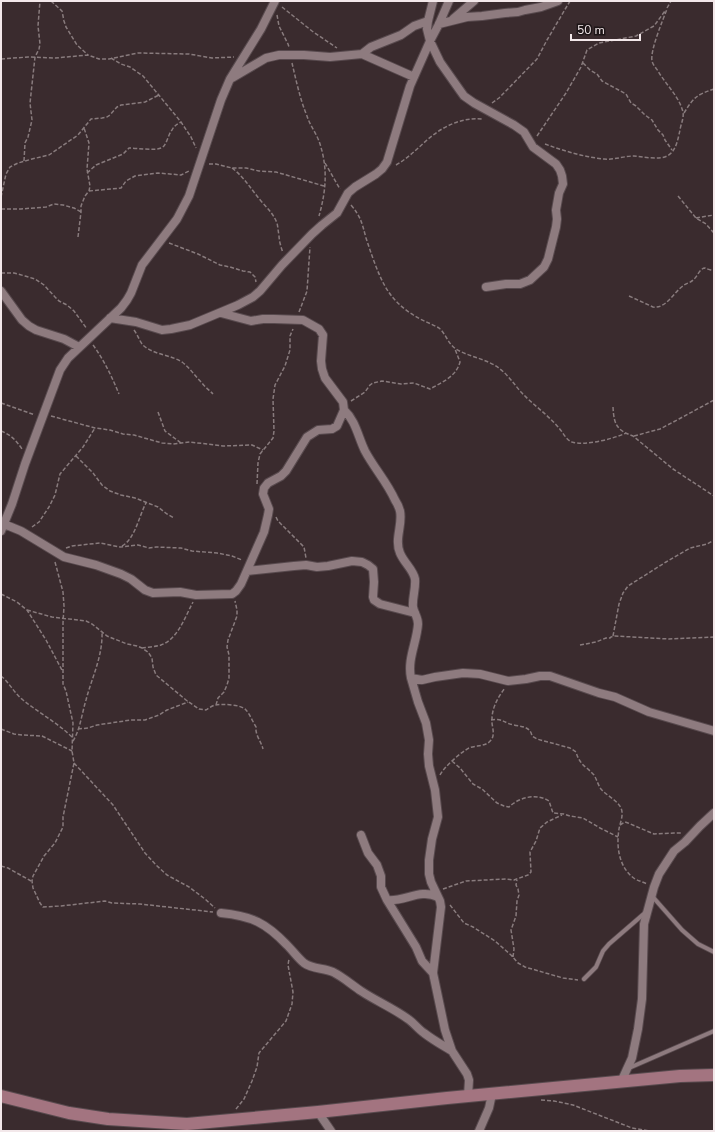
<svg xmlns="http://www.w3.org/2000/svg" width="715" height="1132" font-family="'Nunito Sans',sans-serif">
  <rect width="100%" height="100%" fill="#3a2b2e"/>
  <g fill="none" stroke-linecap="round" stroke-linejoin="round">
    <g stroke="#584a4e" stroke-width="5.5">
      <path id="lane" d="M652 896 682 930 698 944 714 952
        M584 979 596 967 603 951 609 944 646 912
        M629 1068 714 1031"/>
    </g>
    <g stroke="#584a4e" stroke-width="10">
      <path id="street" d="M433 1 428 21 427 29 430 41 440 62 459 89 464 96 474 103 514 125 524 132 533 147 556 164 560 170 562 176 563 184 559 193 556 210 557 219 556 227 548 259 544 267 530 280 520 284H506L486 287
        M453 19 474 1
        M439 24 467 17 482 16 505 13 518 12 525 10 541 7 558 1
        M362 54 371 47 401 35 414 26 428 21
        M232 78 266 58 279 55H304L330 57 362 54 414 77
        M1 291 22 320 29 326 36 330 64 339 79 347
        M110 318 136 322 162 330 171 329 190 325 238 305 253 297 260 291 282 265 312 234 322 225 337 213 348 193 355 187 376 174 382 169 387 162 410 86 430 41 439 24 449 1
        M344 410C356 421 358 437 365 451 374 468 387 482 395 500 397 503 399 507 400 511 403 525 394 539 400 553 404 563 413 569 415 579 416 589 412 598 413 607 414 613 418 617 418 624 417 642 407 659 411 678L422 680 435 677 463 673 480 674 508 681 526 679 540 676H550L599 693 615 697 649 712 714 731
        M4 524 21 531 64 557 96 565 121 574 131 579 145 590 153 593 180 592 196 595 232 594 236 591 241 584 264 532 268 515 269 509 263 494 264 488 268 483 281 476 286 471 307 437 318 430 332 429 337 426 344 410 343 402 325 378 322 369 321 361 323 335 319 329 303 320 274 319H263L251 321 221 313
        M1 531 12 504 25 464 60 370 68 358 121 308 127 300 131 293 142 265 177 219 189 196 221 100 230 79 261 29 275 1
        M247 571 294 566 306 565 317 567 328 566 352 561 362 562 368 565 373 569 374 582 373 597 374 600 380 604 415 613
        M411 678 418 702 426 723 429 740 428 754 429 766 435 790 438 817 432 839 429 860V874L431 882 440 901 441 907 433 973 445 1030 452 1051 467 1074 469 1080 468 1096
        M361 835 368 853 377 865 381 876V887L387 900C405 902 420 888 438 897
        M387 900 416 947 422 961 433 973
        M221 913C252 916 266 923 287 945 293 951 298 958 304 963 312 969 324 968 333 972 343 977 352 985 361 991 376 1001 393 1008 408 1019 414 1023 418 1029 424 1033 433 1040 442 1045 452 1051
        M621 1082 632 1058 638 1029 642 999 644 924 654 887 659 874 674 851 685 842 700 826 714 813
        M318 1112 331 1131
        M479 1131 489 1108 492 1094"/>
    </g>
    <g stroke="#584a4e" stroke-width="14">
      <path id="secondary" d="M1 1096 69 1113 108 1119 187 1124 318 1112 447 1098 680 1076 714 1075"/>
    </g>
    <path stroke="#887b7d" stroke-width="1.5" stroke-dasharray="4 2" stroke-linecap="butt" d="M51 1 62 11 64 21 66 27 77 45 88 55
      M282 7 312 31 337 48
      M667 8 671 1
      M277 15 279 26 288 44 289 47
      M111 58 121 64 130 67 143 76 181 122 191 137 196 148
      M1 59 28 57 55 58 88 55 99 59H109L138 53 189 54 212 58 234 57
      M292 63C296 80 300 99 307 116 310 126 317 134 320 144 328 169 326 191 319 216
      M583 63 590 70 597 74 602 81 626 94 631 103 636 106 645 115 652 120 658 130 663 135 665 140 672 150
      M492 103 499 98 537 59 547 40 570 1
      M684 113C694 97 696 95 714 89
      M537 136 566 93 581 67 587 50 599 43 636 36 654 26 665 11
      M545 144C564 151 584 157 604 159 614 160 624 156 634 156 642 157 660 160 667 156 676 152 678 139 680 130 681 123 684 119 683 112 679 96 666 85 658 71 656 68 653 65 652 61 650 50 663 20 667 9
      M24 161 25 143 28 137 32 120 30 103 35 57 39 49 40 44 38 26 40 1
      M325 163 340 189
      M209 164H216L232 168H246L259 171 276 172 324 186
      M396 165C408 158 417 149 427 140 443 126 462 117 483 119
      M232 168C244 177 251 189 261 201 267 208 273 213 277 223 278 227 278 231 279 235 279 241 281 247 283 253
      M87 173 96 165 123 154 129 148C137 148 154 151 161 148 167 146 168 134 172 130 174 126 177 124 181 122
      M89 191 121 188 126 181 135 176 158 173 181 175 189 171
      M678 196 696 218 706 224 714 233
      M1 197 6 174 10 167 18 163 32 159 49 155 78 135 91 119 102 118 107 117 110 115 117 107 121 105 145 102 159 95
      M351 205C361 217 362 223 366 238 371 253 379 278 388 291 394 300 402 308 412 314 420 320 430 323 439 328 446 334 448 344 456 349 469 357 488 359 500 369 508 375 514 384 521 392 532 404 547 414 558 427 563 432 566 440 572 442 585 446 613 439 626 433
      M1 209H21L46 207 54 204 63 205 74 208 81 212
      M696 218 714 215
      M78 237 81 212V206L85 196 89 191 90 186 87 169 89 143 84 128
      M169 243 198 254 220 265 230 267 243 271 250 272 255 277 256 282
      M1 273H14L25 276 35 279 44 285 55 297 59 301 67 305 74 311 87 329
      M629 296 653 307C666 309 674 292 683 286 686 283 691 283 694 279 697 277 700 268 705 268 707 269 711 270 714 271
      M299 312 307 291 310 247
      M134 330C138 335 140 343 144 346 155 355 171 355 182 362 190 368 195 376 202 383 205 387 209 390 213 394
      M93 345C104 360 112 377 119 394
      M351 401 365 392 370 385 373 383 382 381 401 384 414 383 430 389C442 382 456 377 460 362L455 349
      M1 403 35 415
      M613 407C614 424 616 430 633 436L673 469 714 496
      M158 412 165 431 181 443
      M51 416 95 428 110 430 123 434 134 435 162 443 173 444 190 442 223 446 252 445 263 450
      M1 431C11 435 16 440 22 449
      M634 436 660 429 679 419 714 400
      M76 456 93 473 102 485 110 491 121 495 135 498 158 507 167 514 174 518
      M257 484 258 463 260 454 273 438 274 431 273 399 275 385 285 366 290 350V336L293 329
      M276 517 278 521 304 547 306 558
      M32 527 39 522 49 507 55 495 60 474 83 447 95 428
      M122 546C135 539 139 516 146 503
      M66 548 72 546 100 543 120 547 138 545 149 548 156 547 181 548 192 551 217 553 232 556 242 560
      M55 562 63 592 64 606 63 623V684L66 691 73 723 72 751 74 763 63 817V827L55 843 44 856 33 876 32 881 33 888 40 903 43 907 61 906 105 901 112 903 140 904 213 912
      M1 594 17 602 27 610 46 640 63 672
      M27 610 52 617 86 621 92 624 107 636 127 644 137 646 142 648 148 652 152 658 153 667 156 675 186 700 199 709 206 710C209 708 212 706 215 705 222 704 241 704 246 710 249 713 253 722 256 727 255 735 261 741 263 749
      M613 636 619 604 623 593 628 586 666 562 690 548 707 544 714 540
      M580 645 596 642 606 638H610L611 637 615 636 669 639 714 637
      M142 648C148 647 155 647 161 645 178 639 185 617 193 602
      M1 676C9 682 14 693 23 700 39 713 58 723 73 738
      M216 705 218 698 224 692 227 685 229 678V655L227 647 228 640 237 616V610L235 601
      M491 720C504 718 503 723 514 725 522 727 530 726 532 736L537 739 570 748 576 752C578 759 581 764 588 769 590 771 592 773 594 775 597 780 598 785 601 789 607 796 617 800 621 808 624 815 620 823 619 829 616 847 619 868 635 879 639 881 643 882 647 884
      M1 729 14 734 22 735 42 736 72 751
      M78 729 88 728 97 725 131 720H145L159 715 167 710 188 702
      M73 741C80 730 82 713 86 700 92 677 103 656 102 631
      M452 761 460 768 473 784 482 789 497 803 504 806 509 807C519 797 537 793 549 801L553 813 564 814 570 816 583 818 600 828 618 837
      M74 763 113 805 145 853 156 865 167 875 189 887 205 899 215 908
      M440 775C444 767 461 752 469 748 476 745 486 747 491 740 496 734 491 725 492 719 492 708 498 697 505 688
      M620 825 625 822 628 823 654 834 674 833H681
      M1 866 8 868 31 881
      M443 889 466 881 506 879 514 880 528 875 531 872 530 852 536 841 540 828 547 822 562 815
      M450 905 464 923 473 927 495 941 511 955 518 963 525 967 563 978 578 980
      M513 957 514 949 511 930 516 916 517 901 519 895 518 889 516 885 517 880
      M541 1100 554 1101 573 1105 632 1128 650 1131
      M236 1109 244 1099 252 1081 257 1067 259 1053 286 1021 292 1004 293 992 288 965 289 959"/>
    <use href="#lane" stroke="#8e7b7f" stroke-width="4"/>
    <use href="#street" stroke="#8e7b7f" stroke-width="8"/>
    <use href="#secondary" stroke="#a37480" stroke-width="12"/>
  </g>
  <rect width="715" height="1132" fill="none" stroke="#f3e8ea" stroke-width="4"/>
  <path d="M571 34v6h69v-6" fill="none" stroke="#f3e8ea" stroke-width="2"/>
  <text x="577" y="34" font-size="12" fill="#f3e8ea" stroke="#1d1517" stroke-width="3" paint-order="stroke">50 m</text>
</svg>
